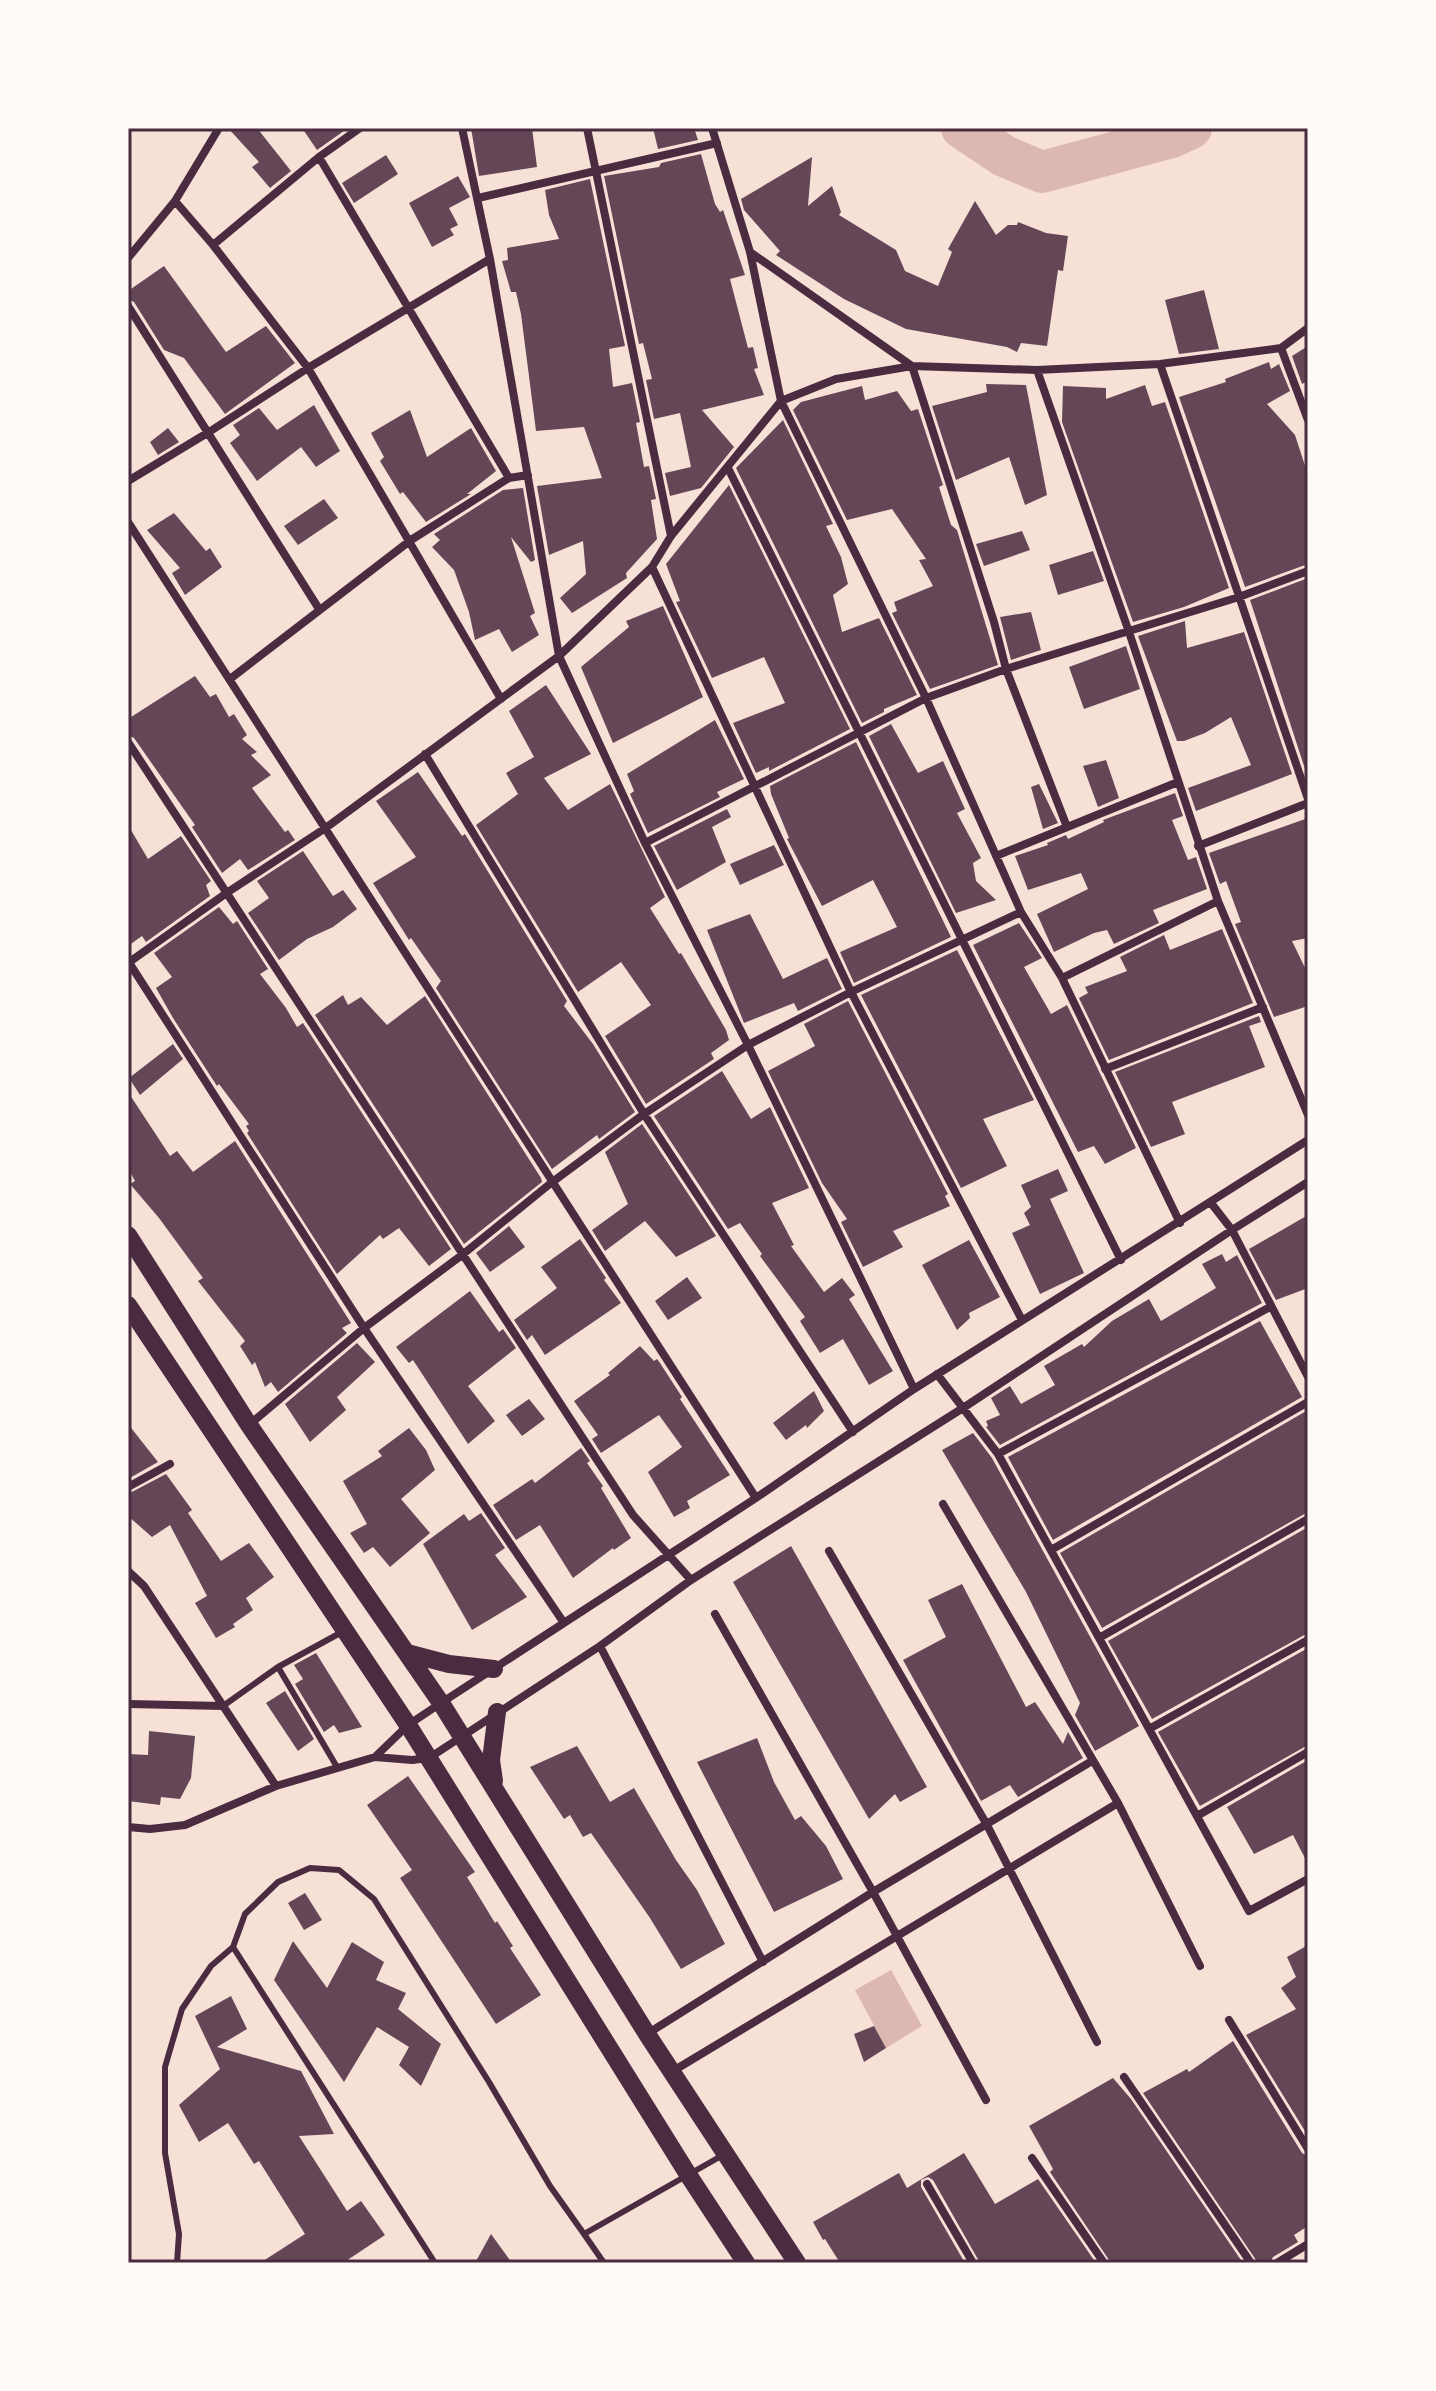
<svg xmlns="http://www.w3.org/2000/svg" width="1436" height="2391" font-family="'Noto Serif',serif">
  <rect width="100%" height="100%" fill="#f7e1d7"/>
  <path fill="#dcb8b0" d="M891 1970 922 2026 886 2048 855 1990Z"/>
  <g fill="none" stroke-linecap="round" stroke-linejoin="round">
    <path stroke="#dcb8b0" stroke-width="42" d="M962 128 1004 156 1042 172 1172 137 1191 128"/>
  </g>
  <path fill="#644757" d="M228 128H257L291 171 270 188 252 167 259 162Z
    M302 128H348L317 150Z
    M471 128H532L537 167 479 176Z
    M653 128H694L698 140 658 149Z
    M701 154 715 204 720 212 723 210 745 275 730 279 748 348 753 347 758 368 754 369 764 395 702 410 734 447 701 488 670 496 665 473 691 467 680 413 654 419 646 380 652 379 643 343 639 344 604 176 659 167 661 163Z
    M386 155 398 174 354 203 342 183Z
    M812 157 808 206 832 186 841 212 839 215 896 250 905 271 938 286 952 252 948 249 975 201 996 235 1008 225H1017L1018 222 1046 233 1068 236 1063 271 1058 270 1047 346 1021 343 1017 352 1007 347 906 329 844 299 776 255 780 251 744 210 741 199Z
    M458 176 470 197 449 208 458 225 450 229 454 235 432 247 409 203Z
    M590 179 625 346 609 349 613 387 632 383 640 422 636 423 644 467 649 466 656 499 651 500 657 539 626 573 627 578 572 613 560 598 586 574 583 541 549 555 537 486 602 478 584 427 536 431 521 314 516 292H511L502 261 508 260 507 248 559 239 549 215 545 190Z
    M164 266 226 352 266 326 295 363 225 414 184 358 164 350 134 302 128 299V291Z
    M1204 290 1219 349 1179 354 1165 300Z
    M1308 346V381L1302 384 1292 356Z
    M1269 362 1271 369 1279 364 1290 391 1267 404 1295 435 1308 475V564L1245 587 1179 397 1226 382 1225 379Z
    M986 384 1026 385 1047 495 1025 505 1009 457 956 480 932 406 987 392Z
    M1145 385 1152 406 1165 402 1229 588 1184 607 1133 622 1062 422 1063 386 1106 388V399Z
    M862 386 865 400 897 391 911 411 918 409 943 485 939 487 951 525 957 530 998 665 930 689 892 613 897 611 894 602 933 586 919 560 926 559 892 509 847 520 793 410 801 402Z
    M314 405 340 451 316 467 301 447 257 481 230 443 240 435 233 425 259 408 277 430Z
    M410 410 427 457 471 428 496 471 467 494H471L426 522 403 492 400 494 380 461 384 457 371 433Z
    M783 420 833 524 826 526 841 557 848 584 833 595 842 632 879 618 917 695 884 709V712L862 723 736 468Z
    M168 428 179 442 158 455 150 442Z
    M729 485 850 729 769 771V767L756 773 733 723 785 703 764 657 712 678 676 602 680 601 666 564Z
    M523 488 535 560 531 562 511 537 535 613 530 616 539 635 512 652 499 629 475 640 469 612 454 570 432 547 440 540 434 534 503 490Z
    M324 499 338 518 298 545 284 526Z
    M174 513 206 551 210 548 222 567 185 595 172 573 180 568 147 530Z
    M1022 531 1030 550 984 566 976 544Z
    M1093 551 1104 581 1058 595 1049 565Z
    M1308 578V767L1305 769 1250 600Z
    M663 606 703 697 613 743 581 667 629 627 626 621Z
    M1031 612 1041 650 1011 660 1000 617Z
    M1185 621 1187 648 1244 632 1292 774 1196 811 1188 788 1251 765 1231 717 1205 733 1184 741H1177L1138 636Z
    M1126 646 1140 689 1084 709 1069 667Z
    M195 676 210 697 216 694 229 717 234 714 247 735 242 739 257 752 251 755 271 775 252 788 285 832 288 830 295 840 248 870 240 859 222 873 192 827 195 825 134 738 128 735V719Z
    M546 685 591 754 544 778 568 810 610 784 665 897 650 908 679 954 681 953 726 1030 729 1040 711 1053 714 1059 646 1104 605 1036 651 1005 621 962 578 992 476 825 518 794 506 773 534 757 509 711Z
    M715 720 744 779 717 792 720 797 648 833 630 794 634 791 627 774Z
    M891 724 918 773 943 761 965 809 957 813 981 858 973 863 976 881 996 900 956 913 869 736Z
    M856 742 951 937 854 983 840 952 897 927 873 880 822 906 787 839 789 838 771 794 770 786Z
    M1106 760 1119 798 1098 807 1083 766Z
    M418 772 462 836 465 834 567 1001 564 1006 593 1044 635 1112 599 1139 597 1135 552 1169 436 988 441 981 411 938 409 940 373 883 416 857 376 801Z
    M1039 784 1058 823 1043 829 1031 787Z
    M1175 793 1183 816 1172 820 1188 860 1196 857 1207 889 1153 910 1159 923 1114 944 1107 930 1094 933 1054 952 1037 914 1088 889 1081 873 1028 890 1015 856 1048 845 1047 843 1066 835 1068 839 1104 822 1103 820Z
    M727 809 731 817 712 827 726 862 677 890 654 846Z
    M1308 818V938L1292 941 1308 974V1006L1274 1017 1235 924 1241 922 1226 881 1220 884 1209 853Z
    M128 825 148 859 181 836 211 881 206 885 210 896 146 942 142 936 128 946Z
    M774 845 784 865 740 885 730 864Z
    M303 851 333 896 343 890 357 909 333 927 307 939 279 960 248 913 269 898 257 881Z
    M219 907 233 924 237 921 268 969 260 974 286 1008 297 1027 303 1023 451 1249 429 1266 399 1228 383 1239 380 1235 337 1274 247 1133 249 1131 246 1126 249 1124 219 1084 217 1086 173 1018 156 988 172 977 154 953Z
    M750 914 783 979 827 958 842 989 798 1011 794 1003 744 1023 707 930Z
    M1019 923 1042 958 1024 967 1051 1014 1067 1005 1136 1148 1105 1164 1094 1146 1078 1152 973 945Z
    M1222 929 1253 1003 1109 1060 1079 998 1088 993 1085 987 1127 971 1120 957 1164 935 1170 950Z
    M957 950 1034 1100 983 1119 1007 1166 961 1188 861 995Z
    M343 995 348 1005 361 997 387 1025 425 996 541 1178 542 1182 464 1244 315 1015Z
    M848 1001 948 1194 945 1196 950 1206 893 1231 903 1247 863 1267 841 1222 847 1219 822 1183 768 1071 815 1046 804 1024Z
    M1259 1016 1261 1022 1249 1026 1265 1067 1172 1102 1185 1134 1151 1147 1115 1072Z
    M173 1044 183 1059 140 1095 129 1078Z
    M722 1071 751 1119 770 1107 809 1188 772 1203 794 1245 791 1246 824 1292 842 1278 855 1295 849 1299 893 1371 869 1385 843 1339 820 1353 800 1321 805 1317 760 1256 762 1254 740 1223 728 1229 654 1116Z
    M128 1092 170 1156 177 1151 193 1172 235 1141 351 1323 342 1328 347 1333 278 1392 271 1382 265 1387 255 1362 252 1365 240 1346 245 1341 198 1281 203 1278 159 1218 130 1184 135 1181 128 1168Z
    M642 1124 716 1236 676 1257 645 1221 605 1251 592 1230 628 1204 605 1152Z
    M1058 1169 1068 1191 1050 1199 1084 1273 1040 1294 1012 1233 1030 1225 1024 1213 1031 1207 1021 1185Z
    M1308 1215V1288L1276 1300 1249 1249Z
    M509 1226 525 1247 490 1272 476 1253Z
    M580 1239 606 1278 604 1280 621 1303 545 1355 532 1335 527 1340 514 1320 557 1288 541 1267Z
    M969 1240 1000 1297 969 1313 970 1318 957 1330 922 1265Z
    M1222 1254 1226 1262 1237 1255 1262 1303 1000 1445 986 1427 988 1426 986 1421 1000 1415 991 1398 1010 1386 1021 1404 1055 1385 1044 1366 1082 1344 1084 1347 1112 1321 1149 1299 1161 1321 1216 1288 1202 1264Z
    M687 1277 702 1298 668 1320 655 1301Z
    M470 1291 499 1332 503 1329 516 1348 468 1386 495 1421 468 1444 413 1360 409 1363 396 1347Z
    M1260 1321 1302 1397 1053 1540 1008 1457Z
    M357 1343 375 1362 337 1397 346 1410 310 1442 285 1404Z
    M640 1346 654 1361 657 1359 660 1363 682 1397 680 1399 730 1475 687 1501 690 1508 674 1517 648 1472 682 1447 659 1415 601 1453 592 1439 598 1435 574 1401 610 1375 608 1373Z
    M814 1391 824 1411 807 1428 806 1425 786 1440 773 1423Z
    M529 1399 545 1419 522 1436 506 1415Z
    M1308 1410V1512L1102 1628 1060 1553Z
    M128 1424 158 1462 128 1479Z
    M409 1428 426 1450 435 1470 401 1499 430 1533 390 1567 373 1547 364 1553 350 1533 367 1524 343 1481 382 1456 378 1451Z
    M973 1433 992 1458 1139 1726 1095 1751 1075 1715 1080 1703 1026 1592 942 1450Z
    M581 1448 590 1461 587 1463 603 1486 601 1488 631 1538 614 1550 613 1548 573 1578 540 1525 516 1540 493 1505 532 1479 535 1483Z
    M166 1474 192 1510 188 1513 221 1561 249 1543 274 1577 246 1598 253 1610 233 1624 235 1627 216 1638 195 1603 207 1596 170 1525 152 1537 128 1516V1494Z
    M481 1513 505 1548 495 1555 527 1597 472 1630 423 1544 464 1514 469 1521Z
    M1308 1527V1633L1152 1719 1108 1641Z
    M791 1546 927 1787 900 1802 895 1794 869 1819 733 1582Z
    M962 1584 1026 1707 1035 1702 1063 1744 1068 1732 1083 1758 1018 1797 1010 1785 981 1801 903 1660 946 1637 928 1600Z
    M1308 1648V1745L1200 1806 1158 1732Z
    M316 1653 362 1727 339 1733 334 1725 324 1732 295 1684 303 1679 294 1665Z
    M285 1691 314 1739 298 1751 266 1703Z
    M149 1731 195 1736 191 1778 180 1799 161 1797 160 1805 128 1801V1754L148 1755Z
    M757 1738 774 1782 795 1820 801 1816 826 1846 843 1879 774 1912 697 1762Z
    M577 1746 610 1802 634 1788 676 1860 697 1890 725 1944 681 1969 650 1918 591 1833 583 1837 570 1815 564 1819 530 1767Z
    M1308 1760V1864L1293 1835 1254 1854 1227 1807Z
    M408 1776 475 1872 467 1877 495 1923 497 1921 513 1946 510 1948 541 1995 496 2024 400 1878 412 1870 367 1805Z
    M305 1893 322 1920 304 1930 288 1903Z
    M293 1941 327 1988 352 1942 384 1962 376 1980 406 1993 398 2009 441 2044 421 2086 399 2065 409 2047 377 2027 344 2082 274 1980Z
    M1308 1945V2136L1246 2035 1296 2009 1281 1988 1296 1977 1287 1957Z
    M231 1996 247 2029 217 2047 301 2071 334 2134 299 2136 347 2211 361 2201 385 2235 343 2263H260L305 2234 259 2161 254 2164 228 2123 199 2142 179 2105 220 2069 195 2016Z
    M874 2026 886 2048 864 2062 854 2034Z
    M1233 2041 1302 2153 1308 2156V2226L1294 2235 1298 2242 1273 2257 1270 2263H1258L1143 2093 1187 2069 1189 2072Z
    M1113 2078 1131 2099 1243 2263H1111L1050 2172 1053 2169 1029 2126Z
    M964 2153 995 2204 1038 2179 1096 2263H980L933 2180 928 2177 921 2180V2187L965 2263H840L825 2239 823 2240 813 2222 899 2173 907 2188Z
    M491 2234 512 2263H475Z"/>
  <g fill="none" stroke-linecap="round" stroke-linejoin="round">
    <path stroke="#4a2c40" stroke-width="6" d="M278 1667 337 1767
      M223 1706 278 1667 342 1632
      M233 1947 435 2263
      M584 2234 604 2263
      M177 2263 179 2234 165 2153V2067L182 2009 211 1966 233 1947 245 1914 278 1882 310 1868 339 1870 374 1899 489 2082 550 2186 584 2234 723 2155"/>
    <path stroke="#4a2c40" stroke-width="8" d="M462 128 490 259 559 656 645 843 748 1045 914 1389
      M587 128 671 536
      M712 128 750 252 781 401 926 698 1021 912 1062 978 1180 1223
      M319 157 509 478
      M478 198 717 143
      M175 201 213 245 308 368 501 699
      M213 245 319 157 360 128
      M750 252 912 366 994 622 1006 669 1067 827
      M128 258 175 201 219 128
      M128 306 319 609
      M1281 348 1308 420
      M1160 364 1308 799
      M1037 370 1129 632 1218 901 1308 1115
      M728 468 1121 1260
      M128 481 209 432 308 368 490 259
      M128 522C339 846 545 1174 756 1498
      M652 567 851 992 1022 1320
      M230 679 411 540 509 478 528 475
      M128 742 633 1515 691 1580
      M425 754 644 1114 853 1432
      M645 843 926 698 1006 669 1239 597 1308 571
      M1198 846 1308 803
      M996 856 1178 782
      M128 961 364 1328 564 1623
      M128 963 228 892 327 827 559 656 652 567 671 536 781 401 836 379 912 366 1037 370 1160 364 1281 348 1308 328
      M1062 978 1218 901
      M1105 1069 1263 1007
      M1211 1203 1232 1230 1308 1377
      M937 1374 998 1454 1249 1911 1308 1879
      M249 1425 364 1328 462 1255 551 1183 644 1114 748 1045 851 992 1021 912
      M998 1454 1270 1307
      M128 1487 170 1464
      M943 1504 1118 1803 1200 1966
      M1051 1550 1308 1402
      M829 1551 987 1825 1097 2042
      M128 1571 144 1586 276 1786
      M715 1614 873 1892 986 2100
      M1099 1638 1308 1519
      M600 1646 763 1962
      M128 1704 223 1706
      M1149 1729 1308 1640
      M375 1757 408 1725 441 1703 756 1498 914 1389 1308 1140
      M1197 1816 1308 1752
      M128 1827 150 1829 185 1825 276 1786 375 1757 412 1760 429 1758 600 1646 691 1580 963 1408 1232 1230 1308 1182
      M1229 2020 1308 2149
      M647 2034 873 1892 1092 1761
      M673 2071 1118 1803
      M1124 2077 1251 2263
      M1032 2158 1104 2263
      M927 2184 973 2263
      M1277 2263 1308 2244"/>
    <path stroke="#4a2c40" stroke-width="18" d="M128 1235 249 1425 441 1703 647 2034 797 2263
      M128 1305 408 1725 689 2176 746 2263
      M407 1653 449 1664 494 1669
      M494 1781 491 1760 497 1712"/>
  </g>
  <rect width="1436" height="2391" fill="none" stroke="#fffaf5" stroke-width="260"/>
  <rect x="130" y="130" width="1176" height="2131" fill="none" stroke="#4a2c40" stroke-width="3"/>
</svg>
